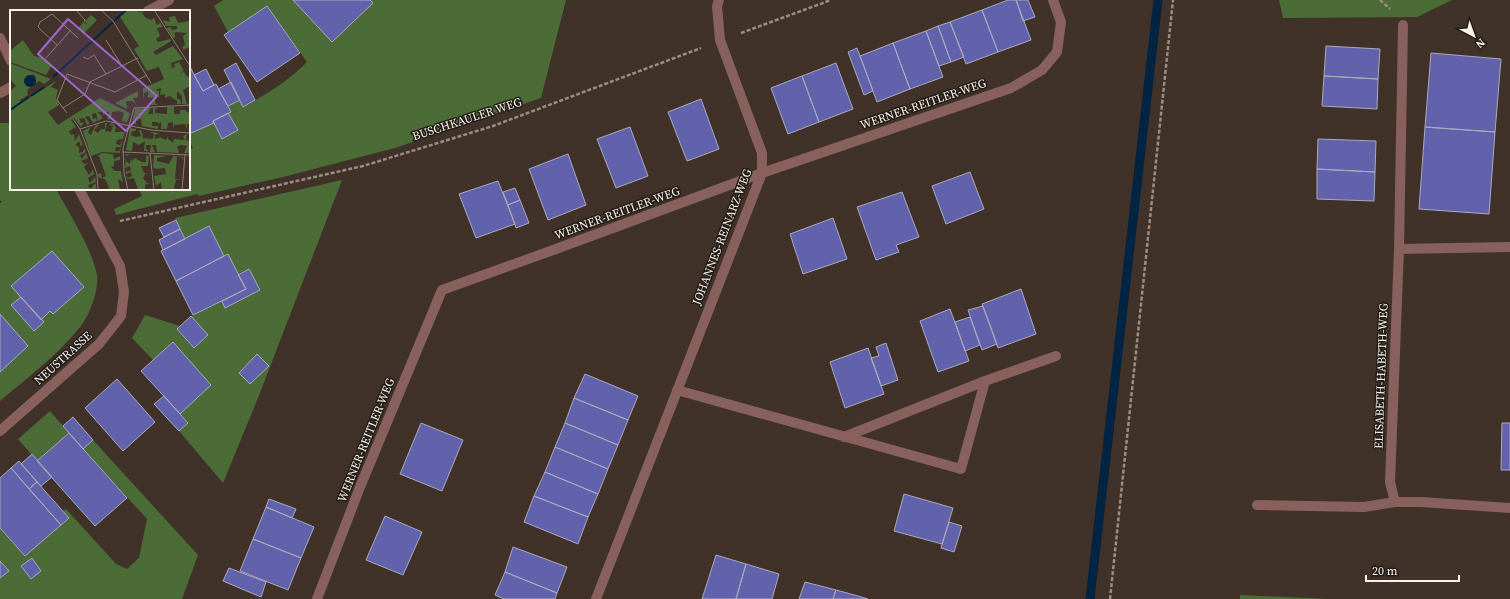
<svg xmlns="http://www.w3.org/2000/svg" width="1510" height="599" font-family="'Source Serif 4',serif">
  <rect width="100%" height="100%" fill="#403229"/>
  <path fill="#4b6b37" d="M223 0H566L541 98 395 148 283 177 199 196 197 194 116 215 114 209 142 196 139 189H189V150L193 148 189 140V134L214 123 222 138 237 130 228 113V106L240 100 244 107C266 94 289 81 307 62L267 6 228 32 214 6Z
    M1279 0H1452L1417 17 1283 18Z
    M0 123H11V189H56C69 213 92 249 97 275 99 290 90 314 81 326 58 355 27 378 0 401V203L2 202 0 200Z
    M342 180 258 398 223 483 179 431 188 422 180 414 211 385 173 343 153 360 132 338 145 315 180 326 177 329 194 348 208 335 191 316 222 301 225 307 259 290 249 269 238 274 224 256 209 227 185 239 175 218Z
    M50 411 69 433 37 461 18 439Z
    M93 440 198 555 182 599H0V578L8 571 0 561V528L25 556 68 518 63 511 66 509 116 564 127 569 139 558 147 519 83 449Z
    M1240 595 1329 599H1240Z"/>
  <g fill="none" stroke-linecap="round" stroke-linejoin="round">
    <path stroke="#002442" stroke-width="9" d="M1090 599 1158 0"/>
  </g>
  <path fill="#6261ab" stroke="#aaabbd" d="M293 0H370L373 3 332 42Z
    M1008 0H1016L1031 40 998 52 982 10Z
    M1016 0H1028L1035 17 1023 21Z
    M267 6 300 53 257 82 224 35Z
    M982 10 998 52 966 64 950 22Z
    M950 22 964 57 951 62 938 26Z
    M938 26 951 62 939 66 926 31Z
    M926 31 943 77 910 89 893 43Z
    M893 43 910 89 877 102 860 56Z
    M1326 46 1380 49 1378 79 1324 76Z
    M857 48 873 91 864 95 848 52Z
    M1431 53 1501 59 1495 132 1425 127Z
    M236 63 255 100 243 107 224 70Z
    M836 63 853 109 819 122 802 76Z
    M189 65 203 91 216 84 231 112 213 121 214 123 189 134Z
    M206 69 214 85 203 91 194 75Z
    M802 76 819 122 788 134 771 88Z
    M1324 76 1378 79 1377 109 1322 106Z
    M231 82 240 100 228 106 218 89Z
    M701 99 719 149 687 161 668 112Z
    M228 113 238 130 222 139 213 121Z
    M630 127 648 176 616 188 597 139Z
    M1425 127 1495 132 1489 214 1419 209Z
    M1318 139 1376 141 1375 172 1317 169Z
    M568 154 586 205 548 220 529 169Z
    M1317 169 1375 172 1374 201 1317 199Z
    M970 172 984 209 946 224 932 186Z
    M498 181 515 224 476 238 459 194Z
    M515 188 520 200 508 205 503 192Z
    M902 192 919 237 896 245 899 252 876 260 857 207Z
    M520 200 529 223 516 228 508 205Z
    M833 218 847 259 803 274 790 234Z
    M176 220 180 229 164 237 159 228Z
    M209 226 224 256 176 281 161 251Z
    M180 229 185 239 163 250 159 240Z
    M52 251 84 287 53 314 50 311 41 320 11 286Z
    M228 254 246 289 193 315 176 281Z
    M249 269 260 290 225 308 222 301 246 289 238 275Z
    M1021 289 1036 334 998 348 982 304Z
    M21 297 44 322 34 331 11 305Z
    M983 306 997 344 982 350 968 310Z
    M950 309 969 361 938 372 920 321Z
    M0 314 28 346 0 372Z
    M191 316 208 335 194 348 177 329Z
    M970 317 980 345 965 351 955 322Z
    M173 342 211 385 180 414 141 371Z
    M886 343 898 380 881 386 871 358 879 356 876 347Z
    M868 348 884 394 845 408 830 362Z
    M257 354 269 366 250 384 239 373Z
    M585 374 638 396 628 420 574 398Z
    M117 379 155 422 123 451 85 408Z
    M164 396 188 423 179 431 154 404Z
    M574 398 628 420 618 445 565 423Z
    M73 417 93 440 83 449 63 426Z
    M421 423 463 440 442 491 400 474Z
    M565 423 618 445 608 469 555 447Z
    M1502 423H1510V470H1501Z
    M69 433 127 498 95 526 37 461Z
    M555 447 608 469 598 494 545 472Z
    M32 454 52 477 41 486 21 464Z
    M19 461 37 482 29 489 11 468Z
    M11 468 61 525 25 556 0 528V478Z
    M545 472 598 494 588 517 534 496Z
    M37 482 69 518 61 525 29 489Z
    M904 494 953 508 942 544 894 531Z
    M534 496 588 517 578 544 524 522Z
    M269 499 296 509 292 518 266 507Z
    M266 507 314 527 301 558 253 539Z
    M385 516 422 532 403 575 366 560Z
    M949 522 962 526 954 552 941 548Z
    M253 539 301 558 288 590 240 571Z
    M513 547 567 567 557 593 505 572Z
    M716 555 746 564 736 599H702Z
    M32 558 41 571 31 579 21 566Z
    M0 561 9 571 0 578Z
    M746 564 779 574 772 599H736Z
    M229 568 266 582 261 597 223 581Z
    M505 572 557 593 555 599H504L495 595Z
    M805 582 836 590 833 599H799Z
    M836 590 858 596 868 599H833Z"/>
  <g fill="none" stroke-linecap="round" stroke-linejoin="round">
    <path stroke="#998d85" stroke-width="2.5" stroke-dasharray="4 2" stroke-linecap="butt" d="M1380 0 1390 9
      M741 33 831 0
      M120 221 363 166 493 126 701 48
      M1110 599 1173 0"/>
    <path stroke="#88615d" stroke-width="10" d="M148 11 169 0
      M0 38 11 61
      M0 93 11 87
      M1399 249 1510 247
      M677 390 961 469 985 381 1056 356
      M0 431 99 344 121 316 124 292 120 266 79 189
      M844 437 985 381
      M1395 502 1390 482 1399 249 1403 25
      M1257 505 1364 507 1395 502H1421L1510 508
      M317 599 360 487 442 290 556 249 762 173 1011 88 1042 70 1057 52 1061 22 1053 0
      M596 599 762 173V153L720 40 717 6 719 0"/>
  </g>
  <g text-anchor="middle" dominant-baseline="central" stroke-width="3" stroke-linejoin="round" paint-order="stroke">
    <g font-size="12" fill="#fbf1eb" stroke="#221c17">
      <text transform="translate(923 104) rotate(-19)">WERNER-REITLER-WEG</text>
      <text transform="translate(467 119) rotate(-18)">BUSCHKAULER WEG</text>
      <text transform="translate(617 213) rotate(-20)">WERNER-REITLER-WEG</text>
      <text transform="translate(722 237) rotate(-69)">JOHANNES-REINARZ-WEG</text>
      <text transform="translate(63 358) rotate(-42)">NEUSTRASSE</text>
      <text transform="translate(1381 376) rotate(-88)">ELISABETH-HABETH-WEG</text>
      <text transform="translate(366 440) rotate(-68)">WERNER-REITLER-WEG</text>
    </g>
  </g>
  <g transform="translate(10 10)">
    <rect width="180" height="180" fill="#403229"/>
    <path d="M118 0 131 2 136 0 132 3 136 8 141 10 144 8 147 15 150 13 148 9 153 17 147 18 150 26 146 29 148 32 160 29 161 31 143 42 146 45 163 36 173 49 161 53 162 58 165 57 164 54 169 52 174 61 169 63 174 62 177 67 180 66V86L179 94 180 76 173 80 177 94H172V86L167 81V89H170L171 94H167V91L160 86 155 88V84L150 85 151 78 145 80 149 81V87H145V93L148 95H140L143 93V87L138 88V81L134 83 133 91V78L154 69 149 57 137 61 124 39 129 36 110 7ZM81 5 87 10 74 23 68 18 74 12 78 16 75 11ZM165 6 168 13 180 11V37L173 40 172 37 175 35 173 26 177 23 165 22V27L163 28 157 18 161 17 162 20 167 19V16H156L153 10 160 12 159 7ZM13 30 24 46 34 48 42 55 36 65 0 52V41ZM0 53 41 69 34 74 29 71 17 80 18 85 10 90 11 93 46 71 41 77 48 80 46 88 49 95 38 102 48 115 90 88 120 103H118L120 104 117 112 112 111 114 103 109 101 102 102 101 107 104 110 97 109 99 102H95L94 106 92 102H88L93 108 88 111 86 103 82 104 83 109 86 108 87 111 83 113 79 106 75 107 80 114 77 115 74 108 69 109 71 113 74 112 71 117 64 108 61 110 66 117 59 121 61 125 64 124 65 131 69 124 73 135 71 136 69 131 65 135 69 137V143L73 142 74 138 76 142 70 145 72 149 76 143 78 148 71 151 74 154 78 153 74 157 79 165 83 160 84 164 78 168 80 173 85 167 86 172 78 175 80 179 86 173V179L0 180V81L6 76 0 69ZM23 64 26 67 22 77 17 76 15 69ZM128 81V87L123 88 126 94 122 91H116L117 99 105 93ZM157 97H164V104H170V100H175L180 104V114H177V119L175 114 164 115 163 118V112L158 113 157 119H151V112L148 114V112H142V116H148V119L132 116 131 109H126V114L130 116 122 113 125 99 141 98 138 104H143V98H148L145 99V103L157 104ZM95 113H97L95 121 101 122 103 116 99 115 102 113 106 117 105 122H115L113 129 107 130 106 134 110 135 113 130 111 137H106L105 141H109L111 138 110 143 92 142 81 146 73 121 81 117 78 122 81 125 85 116 90 114 84 120 88 123 91 119H95ZM120 118 126 119V121H122L121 125 126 127 131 126 129 120 132 121 133 128 143 129 144 124 140 122 150 123 145 125V129L150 127 156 130 158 126V129L163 133 164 129 175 130 173 126 177 124 176 130 180 131V143H174L177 136 171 135 167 136 169 143 147 142 146 135H142L145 142H140L141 135H136V139L139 141H134L135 131 129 135 123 132 122 141 116 140ZM92 143 103 144 104 149 110 146V150L104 151V156L101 157 105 161H111L113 172 108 169 110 180H97L99 177 95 169 89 168 88 164 91 163 92 168 96 166 89 146 86 147ZM116 144H120L116 146V151L120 154 121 148 122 151 125 148 132 152H136V145L139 146 138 156H131L134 163H139L135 164 133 168 137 173H140L135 175V180H128L124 168 117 169 116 165 118 168 122 166 121 162 116 164V159L117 162 121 160 120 156 115 158ZM144 145 157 146 147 148V151L159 154 163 146 173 147 174 150 171 147H167L165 169 172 170H166L164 178 166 180H152L151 172 146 176 144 166 156 164 155 158 146 159 143 157Z" fill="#4b6b37" fill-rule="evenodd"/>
    <path d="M14 71a6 6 0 1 1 12 0a6 6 0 1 1-12 0Z" fill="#002442"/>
    <path fill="none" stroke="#002442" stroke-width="2" d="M104 11 116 0M43 67 103 12M21 86 34 77M0 100 19 87"/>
    <path fill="none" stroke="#8b7e77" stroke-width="1" d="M66 0 75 10 74 12M91 0 103 11 141 73M144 0 180 56M96 30 112 56M47 35 28 17 30 12 42 4 68 28M73 47 78 49 84 45 96 64M36 48 60 21M53 98 75 84 80 72 128 48M57 103 47 90 57 64 105 82 137 65M63 109 70 119 87 164 88 180M70 119 96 111 141 120 180 123M113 142 180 145M140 143 144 180M118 180 114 163 113 138 124 98 180 95M172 180 175 145"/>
    <path fill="#a167cc" fill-opacity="0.15" stroke="#a167cc" stroke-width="2" d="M58 9 147 86 116 121 28 44Z"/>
    <rect width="180" height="180" fill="none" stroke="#fbf1eb" stroke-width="2"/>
  </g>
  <g transform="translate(1474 36) rotate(139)" stroke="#221c17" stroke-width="3" paint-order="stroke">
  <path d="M0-3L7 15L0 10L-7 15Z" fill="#fbf1eb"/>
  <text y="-6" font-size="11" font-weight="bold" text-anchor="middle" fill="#fbf1eb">N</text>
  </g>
  <path d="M1366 575v6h93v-6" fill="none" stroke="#fbf1eb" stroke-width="2"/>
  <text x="1372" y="575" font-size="12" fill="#fbf1eb" stroke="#221c17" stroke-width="3" paint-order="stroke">20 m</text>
</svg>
